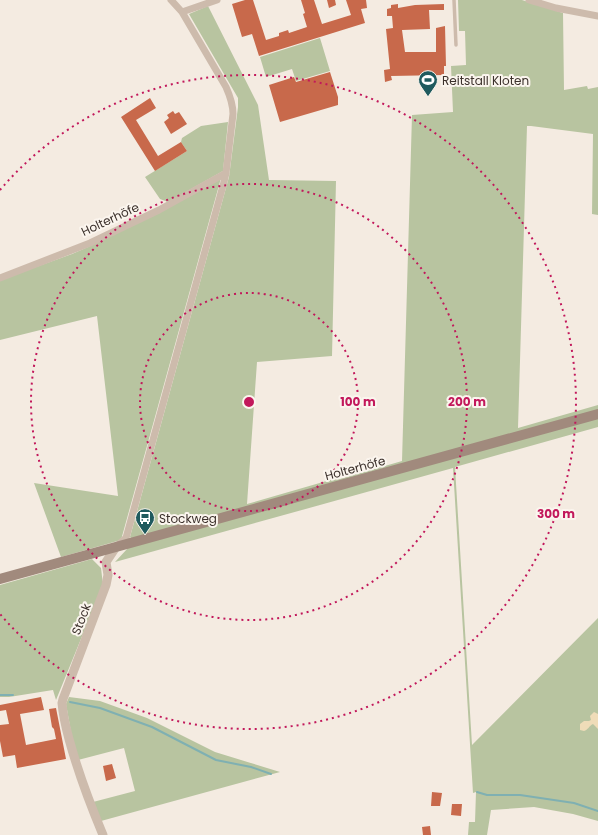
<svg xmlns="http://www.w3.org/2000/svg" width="598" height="835" font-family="Poppins,sans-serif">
  <rect width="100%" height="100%" fill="#f4ebe1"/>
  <path fill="#b8c4a0" d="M458 0H522L563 13 564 90 587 86 588 89 598 87V215L592 214 593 134 531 126H527L518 428 598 405V410L132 539 130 537 229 177 238 107V98L189 14 208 6 258 105 269 180 336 181 332 356 257 362 247 504 330 480 340 479 402 461 412 115 453 112 451 66 466 65 465 31H459Z
    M320 38 330 71 296 81 292 69 266 77 260 57Z
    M228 122 227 132 223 171 168 202 160 199 145 177 187 151 181 142 182 138 201 126Z
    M221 178 121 540 61 557 34 483 118 496 97 316 0 340V280L72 254 88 247Z
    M598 417V427L455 467 472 745 598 618V821L573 814 534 807 491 810 487 835H468L469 822H475L476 792 473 793 453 468 115 562 128 548Z
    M92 559 101 568 103 585 56 700 53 690 9 697H0V585Z
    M69 697 100 701 147 718 215 752 280 772 101 821 93 802 135 791 124 748 78 760 73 743 66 704Z"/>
  <path fill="#efdcb8" d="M594 712 598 714V729L593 724C589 726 588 730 584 731L580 730V724L584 721H589L591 720 590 716Z"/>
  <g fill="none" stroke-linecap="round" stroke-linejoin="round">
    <path stroke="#7fb0b2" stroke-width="2" d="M0 695H13
      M70 702 100 708 152 727 216 760 251 767 271 774
      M477 792 487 795H520L574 803 598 811"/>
  </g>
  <path fill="#c8694b" d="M245 0H253L266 40 279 36V33L288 30 289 33 307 27 303 14 305 13 301 0H314L322 24 351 15 346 0H366L367 8 361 9 365 23 259 56 252 34 242 37 232 4Z
    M327 0H335L336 5 329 8Z
    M398 4V8L415 5 444 4V10H429L430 29 402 30 405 52H436V28L445 26 446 66H444V75L391 76 392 80 385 82 384 70 390 69 386 29 393 28 392 16H387V9L391 8V5Z
    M330 72 338 97V105L280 122 269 85 294 77 296 82Z
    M150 98 156 108 136 120 158 156 181 142 187 151 155 171 121 117Z
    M173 111 175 114 179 112 187 124 171 134 164 122 169 118 167 115Z
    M41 697 44 710 20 714 26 745 56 739 54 729 52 727 49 709 56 708 66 759 17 768 15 755 3 757 0 741V725L9 724 6 710 0 711V705Z
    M112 764 116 778 106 781 103 766Z
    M432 792 442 793 440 806H431Z
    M452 804H462L461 816 451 815Z
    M430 826 431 835H423L422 827Z"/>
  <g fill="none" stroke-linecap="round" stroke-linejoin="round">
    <path stroke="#cdbbac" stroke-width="3.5" d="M454 0 456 45"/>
    <path stroke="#cdbbac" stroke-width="7" d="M529 0 556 8 598 16
      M182 12 217 0
      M0 278 90 243 159 210 226 173
      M118 545 126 538 224 182 226 173 233 114C233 104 230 96 226 87L182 12 171 0"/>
    <path stroke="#cdbbac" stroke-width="9" d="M103 835C90 804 78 772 69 739 66 728 63 715 62 703L63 699 106 585 108 575 106 562 116 547"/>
    <path stroke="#a18a7d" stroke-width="10" d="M0 579 598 414"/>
  </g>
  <g fill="none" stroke="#c2185b" stroke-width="2" stroke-dasharray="2 4">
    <circle cx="249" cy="402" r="109"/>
    <circle cx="249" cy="402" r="218"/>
    <path d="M0 190A327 327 0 1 1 0 614"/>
  </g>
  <defs>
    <g id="stadium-pin" transform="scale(1)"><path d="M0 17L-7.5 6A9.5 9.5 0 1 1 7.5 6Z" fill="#1f5a5e" stroke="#fbf5ee"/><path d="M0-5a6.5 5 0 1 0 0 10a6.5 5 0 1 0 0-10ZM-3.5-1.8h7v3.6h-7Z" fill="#fff"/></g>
    <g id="bus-pin" transform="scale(1)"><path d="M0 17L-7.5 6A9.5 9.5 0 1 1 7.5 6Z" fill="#1f5a5e" stroke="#fbf5ee"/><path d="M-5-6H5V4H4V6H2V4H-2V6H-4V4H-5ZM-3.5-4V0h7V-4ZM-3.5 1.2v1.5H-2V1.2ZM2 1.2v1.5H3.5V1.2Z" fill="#fff"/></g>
  </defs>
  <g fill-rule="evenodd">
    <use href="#stadium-pin" x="428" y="80"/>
    <use href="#bus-pin" x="145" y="518"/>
  </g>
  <g text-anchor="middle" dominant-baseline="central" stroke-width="4" stroke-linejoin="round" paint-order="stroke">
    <g font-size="12" fill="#3b302b" stroke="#fbf5ee" text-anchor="start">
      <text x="442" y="80">Reitstall Kloten</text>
      <text x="159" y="518">Stockweg</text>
    </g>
    <g font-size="12" fill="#3b302b" stroke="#fbf5ee">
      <text transform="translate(110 219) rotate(-25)">Holterhöfe</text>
      <text transform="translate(355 468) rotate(-15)">Holterhöfe</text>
      <text transform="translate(81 619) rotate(-69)">Stock</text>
    </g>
  </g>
  <circle cx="249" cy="402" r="6" fill="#c2185b" stroke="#fbf5ee" stroke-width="2"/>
  <g font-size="12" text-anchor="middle" font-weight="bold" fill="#c2185b" stroke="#fbf5ee" stroke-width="4" stroke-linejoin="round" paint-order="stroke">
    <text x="358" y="406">100 m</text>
    <text x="467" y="406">200 m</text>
    <text x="556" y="518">300 m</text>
  </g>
</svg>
